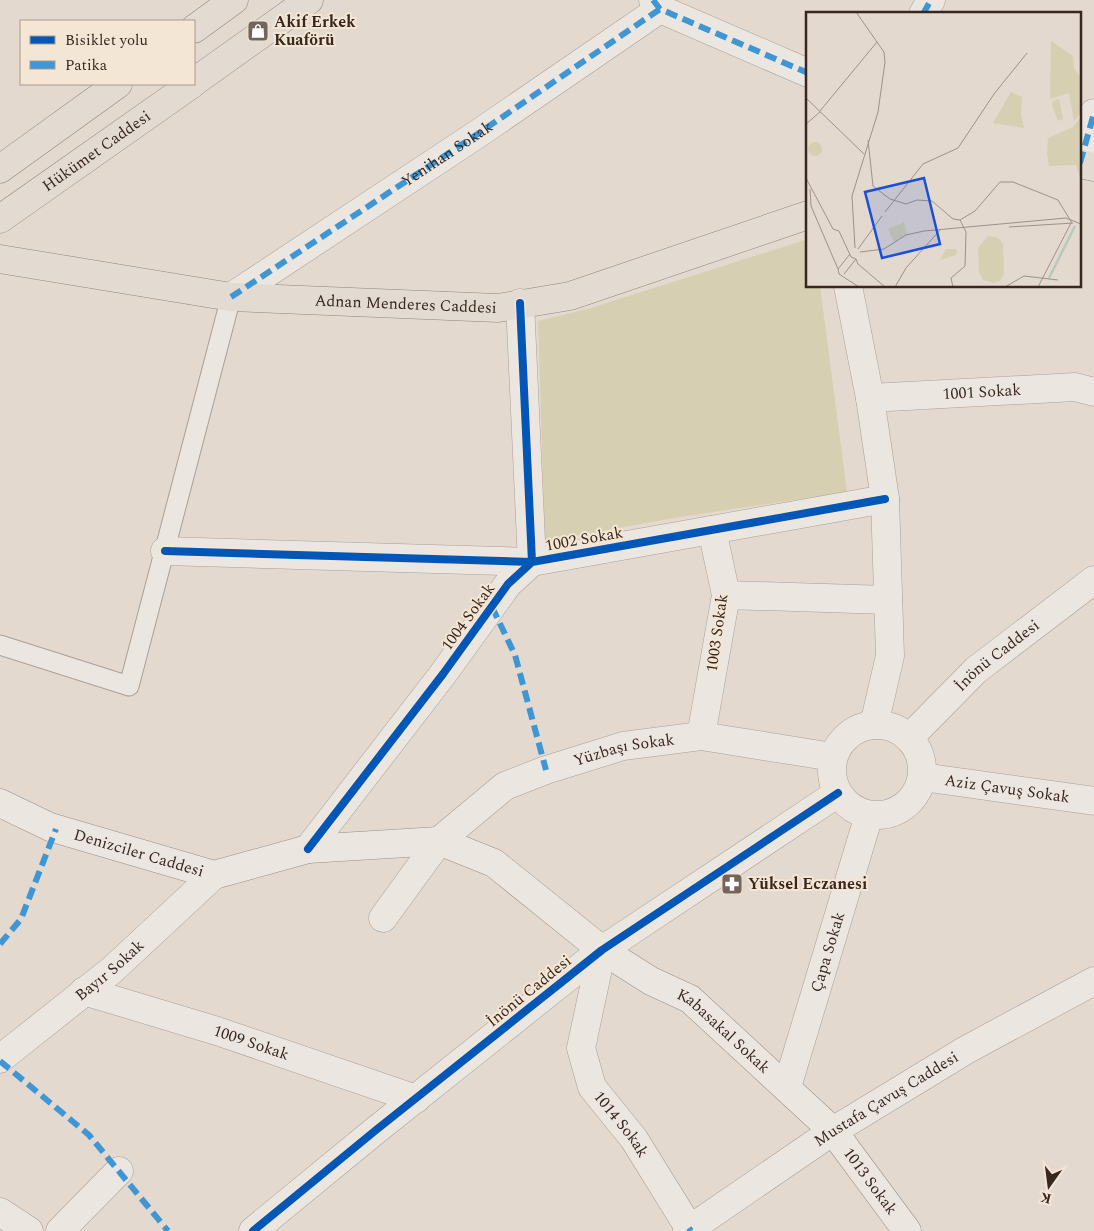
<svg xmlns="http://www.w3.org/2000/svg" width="1094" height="1231" font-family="Spectral,serif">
  <rect width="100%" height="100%" fill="#e4d9ce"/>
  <path fill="#d6cfb1" d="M808 239V286H820L847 492 680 517 545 541 538 321 591 308Z"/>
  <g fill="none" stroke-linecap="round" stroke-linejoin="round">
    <g stroke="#a99f97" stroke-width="21">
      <path id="service" d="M0 645 129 686 231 297"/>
    </g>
    <g stroke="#a99f97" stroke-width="29">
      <g id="minor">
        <path d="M653 0 660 9 808 73"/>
        <path d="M923 14 931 0"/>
        <path d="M1080 163 1094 113"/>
        <path d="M848 286 870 398 885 499 890 656 874 725"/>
        <path d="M231 297 479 133 660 9"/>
        <path id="s1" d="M870 398 1075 387 1094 392"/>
        <path d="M165 551 532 562 885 499"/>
        <path d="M726 595 888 600"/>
        <path d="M701 736 726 595 712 530"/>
        <path id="s2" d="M922 777 1094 801"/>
        <path d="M308 849 443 674 508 584 532 562 520 303"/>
        <path id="s3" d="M383 918 439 841 505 786 546 770 623 746 701 736 833 757"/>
        <path id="s4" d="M602 950 581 1048 592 1087 634 1139 691 1231"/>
        <path id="s5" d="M84 991 217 1031 416 1099"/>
        <path id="s6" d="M0 1059 112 970 214 875"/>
        <path id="s7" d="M787 1087 869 815"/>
        <path d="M0 1212 29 1231"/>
        <path d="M60 1231 119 1171"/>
        <path id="s8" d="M687 1231 833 1131 966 1050 1094 981"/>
      </g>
    </g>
    <g stroke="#a99f97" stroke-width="29">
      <g id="tertiary">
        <circle cx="877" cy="770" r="45"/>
        <path id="s9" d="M909 738 976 670 1094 580"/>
        <path d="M253 1231 376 1130 602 950 838 793"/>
      </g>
    </g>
    <g stroke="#998f87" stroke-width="29">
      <g id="secondary">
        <path id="s10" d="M0 803 50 827 214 875 308 849 439 841 494 863 602 950 651 981 690 999 833 1131 907 1231"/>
      </g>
    </g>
    <g stroke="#8f857e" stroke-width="29">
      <g id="primary">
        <path d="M194 29 234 0"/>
        <path d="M194 82 309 0"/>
        <path d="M1080 164 1094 167"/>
        <path d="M0 169 118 84"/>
        <path id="s11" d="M0 219 192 84"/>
        <path id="s12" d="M0 259 231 297 498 308 570 296 808 215"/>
      </g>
    </g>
    <use href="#service" stroke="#ece6e0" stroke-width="19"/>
    <use href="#minor" stroke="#ece6e0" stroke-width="28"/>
    <use href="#tertiary" stroke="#ece6e0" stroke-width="28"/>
    <use href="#secondary" stroke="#ece6e0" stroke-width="28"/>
    <use href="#primary" stroke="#e3dbd1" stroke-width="28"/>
    <g stroke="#3e96d5" stroke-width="6" stroke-dasharray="12 6" stroke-linecap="butt">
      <path d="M653 0 660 9 808 73"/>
      <path d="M923 14 931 0"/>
      <path d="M1080 163 1094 113"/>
      <path id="s13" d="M231 297 479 133 660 9"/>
      <path d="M492 607 515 655 546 770"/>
      <path d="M0 944 21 919 56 829"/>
      <path d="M0 1061 89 1135 168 1231"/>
      <path d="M689 1228 691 1231"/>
    </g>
    <g stroke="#f4e6d5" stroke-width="11">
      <path id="cycleway" d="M165 551 532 562 885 499
        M308 849 443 674 508 584 532 562 520 303
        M253 1231 376 1130 602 950 838 793"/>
    </g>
    <use href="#cycleway" stroke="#0057b8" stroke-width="8"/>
  </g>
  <defs>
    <g id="shop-square" transform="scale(1.125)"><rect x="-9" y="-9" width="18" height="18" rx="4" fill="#74655c" stroke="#f4e6d5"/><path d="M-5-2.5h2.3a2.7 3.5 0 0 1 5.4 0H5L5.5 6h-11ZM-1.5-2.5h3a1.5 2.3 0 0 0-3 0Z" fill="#fff"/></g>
    <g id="pharmacy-square" transform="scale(1.125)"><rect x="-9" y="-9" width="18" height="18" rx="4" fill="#74655c" stroke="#f4e6d5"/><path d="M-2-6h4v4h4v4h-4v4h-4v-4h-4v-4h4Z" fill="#fff"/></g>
  </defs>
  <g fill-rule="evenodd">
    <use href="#shop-square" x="258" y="31"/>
    <use href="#pharmacy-square" x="732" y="884"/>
  </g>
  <g text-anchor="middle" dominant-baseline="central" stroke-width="4" stroke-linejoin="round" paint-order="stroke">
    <g font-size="16" font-weight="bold" fill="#38271f" stroke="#f4e6d5" text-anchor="start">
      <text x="274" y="22">Akif Erkek<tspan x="274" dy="18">Kuaförü</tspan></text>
      <text x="748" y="884">Yüksel Eczanesi</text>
    </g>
    <g font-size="16" fill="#38271f" stroke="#f4e6d5">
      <text stroke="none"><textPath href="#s11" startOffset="118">Hükümet Caddesi</textPath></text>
      <text stroke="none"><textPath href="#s13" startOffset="259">Yenihan Sokak</textPath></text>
      <text stroke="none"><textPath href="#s12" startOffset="409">Adnan Menderes Caddesi</textPath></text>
      <text stroke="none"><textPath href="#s1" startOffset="112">1001 Sokak</textPath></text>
      <text transform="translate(584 539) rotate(-10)">1002 Sokak</text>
      <text transform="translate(468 617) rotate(-54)">1004 Sokak</text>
      <text transform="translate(717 633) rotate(-82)">1003 Sokak</text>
      <text stroke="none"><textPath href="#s9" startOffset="121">İnönü Caddesi</textPath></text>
      <text stroke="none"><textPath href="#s3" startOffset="306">Yüzbaşı Sokak</textPath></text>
      <text stroke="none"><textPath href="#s2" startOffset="86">Aziz Çavuş Sokak</textPath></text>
      <text stroke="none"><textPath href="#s10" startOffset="148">Denizciler Caddesi</textPath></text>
      <text stroke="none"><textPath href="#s7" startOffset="141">Çapa Sokak</textPath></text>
      <text stroke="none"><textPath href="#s6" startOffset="141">Bayır Sokak</textPath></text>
      <text transform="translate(529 991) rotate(-39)">İnönü Caddesi</text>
      <text stroke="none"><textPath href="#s10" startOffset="800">Kabasakal Sokak</textPath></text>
      <text stroke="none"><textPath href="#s5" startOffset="175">1009 Sokak</textPath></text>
      <text stroke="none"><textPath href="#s8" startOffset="239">Mustafa Çavuş Caddesi</textPath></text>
      <text stroke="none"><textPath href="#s4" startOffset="188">1014 Sokak</textPath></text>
      <text stroke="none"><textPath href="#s10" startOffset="1011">1013 Sokak</textPath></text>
    </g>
  </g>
  <g transform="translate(806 12)">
    <rect width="275" height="275" fill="#e4d9ce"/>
    <path d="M245 29 267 44 268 57 275 65V101L268 109 263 81 244 87ZM275 105V169L270 153 243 154 241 141 242 126 267 115Z" fill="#d6cfb1"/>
    <path d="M205 80 216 85 215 102 218 116 187 111ZM253 87 257 107 252 109 246 94 247 89ZM2 137a7 7 0 1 1 14 0a7 7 0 1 1-14 0ZM98 210 101 222 88 230 82 217ZM182 224 192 226 197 232 198 262 194 269 187 271 177 268 173 260 172 236ZM140 237H151L150 243 134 248Z" fill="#d6cfb1"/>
    <path fill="none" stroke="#b9c8bc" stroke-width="2.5" d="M243 266 269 214"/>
    <path fill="none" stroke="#9f9288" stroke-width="1" d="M0 86 58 142M14 99 71 30M0 112 14 100M62 128 67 174 84 187 100 192 111 188 126 189 147 207 154 208 169 199 194 170H207L252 188 266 211M0 166 27 217 33 219 45 245 50 247M4 177 5 194 32 257M79 200 117 152 152 136 188 82 221 41M203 215 267 211M49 236 46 184 72 100 79 50 78 40 50 0M52 237 76 204M54 240 78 237 100 223 118 219 260 206 275 212M50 247 52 252 79 275M32 257 33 262 53 275M32 257 44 242M38 262 50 247M89 275 100 256 135 217M147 275 145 266 159 254 160 220 154 208M199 275 218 264 252 268M232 275 265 211"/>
    <path fill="#1d4ed8" fill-opacity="0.15" stroke="#1d4ed8" stroke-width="2.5" d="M118 166 134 232 76 246 59 180Z"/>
    <rect width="275" height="275" fill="none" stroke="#38271f" stroke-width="2.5"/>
  </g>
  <rect x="20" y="20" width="175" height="65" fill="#f4e6d5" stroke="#a99a8c"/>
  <rect x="30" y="36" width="25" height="8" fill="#0057b8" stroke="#a99a8c"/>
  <text x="65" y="45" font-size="15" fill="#38271f">Bisiklet yolu</text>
  <rect x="30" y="61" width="25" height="8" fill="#3e96d5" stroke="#a99a8c"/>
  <text x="65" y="70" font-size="15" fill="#38271f">Patika</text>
  <g transform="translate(1049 1186) rotate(194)" stroke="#f4e6d5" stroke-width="4" paint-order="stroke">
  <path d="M0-4L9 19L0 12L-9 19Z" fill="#38271f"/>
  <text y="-8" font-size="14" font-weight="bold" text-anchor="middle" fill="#38271f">K</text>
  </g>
</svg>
